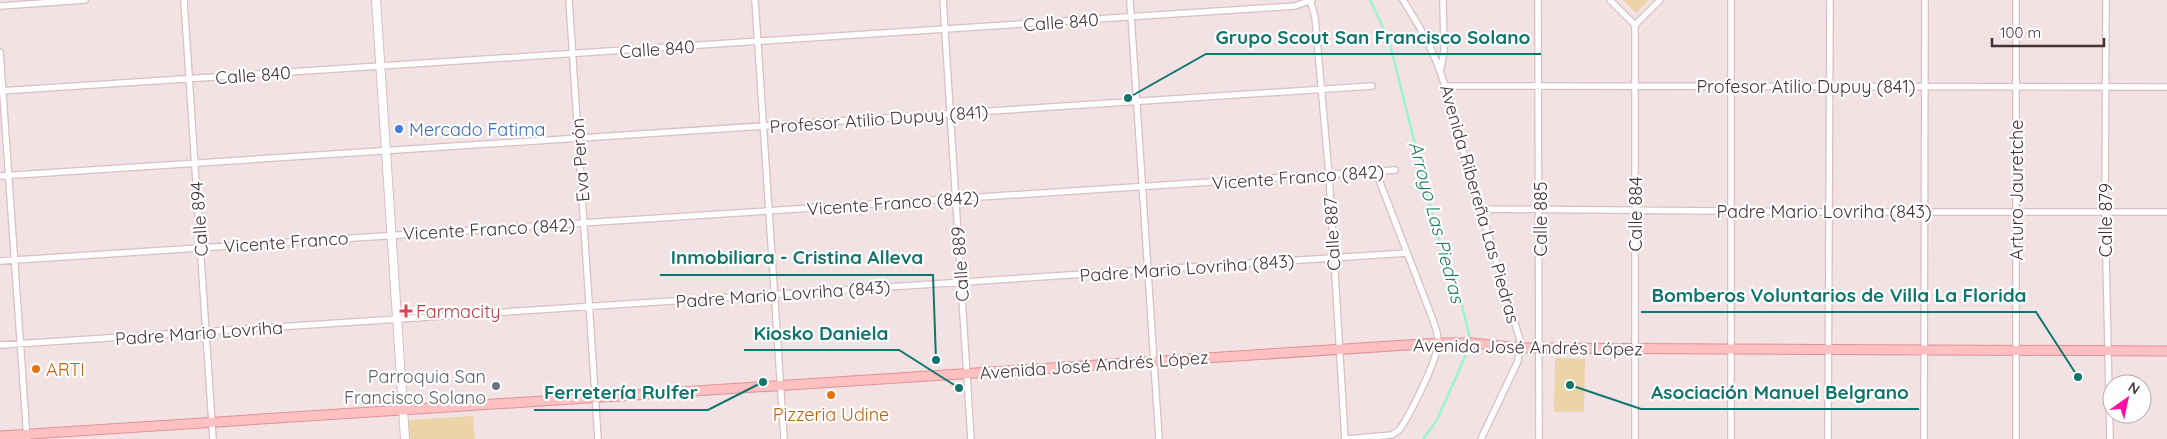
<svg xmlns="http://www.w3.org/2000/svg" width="2167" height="439" font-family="Quicksand,sans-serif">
  <rect width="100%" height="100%" fill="#f2e2e4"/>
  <path fill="#ead4a8" d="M1623 0H1649L1636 13Z
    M1555 358 1585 359 1584 412H1554Z
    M473 416 475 439H409L408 420Z"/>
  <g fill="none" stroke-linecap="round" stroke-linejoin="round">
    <path stroke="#9af4d2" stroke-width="2.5" d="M1370 0 1389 40 1438 237 1462 305 1471 343 1437 420 1423 439"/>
    <g stroke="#d9bfc2" stroke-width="8">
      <path id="minor" d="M184 0 213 439
        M569 0 598 439
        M755 0 784 439
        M943 0 971 439
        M1130 0 1159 439
        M1310 0 1315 17 1329 175 1345 439
        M1403 0C1424 33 1442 65 1449 104L1520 340 1518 361 1481 439
        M1538 0 1539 439
        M1610 0 1635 25
        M1731 0V439
        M2016 0V439
        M2106 0 2105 212 2110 439
        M0 6 85 0
        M0 52 27 439
        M1441 68 1444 50 1443 0
        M1446 86 2167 87
        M0 91 1295 6 1312 0
        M0 176 1372 86
        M1481 209 1828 212H2167
        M0 261 1395 170
        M0 345 1407 253
        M1347 439 1392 435 1399 430C1409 417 1438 359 1438 343 1439 335 1435 328 1433 320L1376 172
        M1635 439V25L1660 0
        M1828 439 1830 0
        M1924 439 1925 0"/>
    </g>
    <g stroke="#d9bfc2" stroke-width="10">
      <path id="tertiary" d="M376 0 405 439"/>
    </g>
    <g stroke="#dc9396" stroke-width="11">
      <path id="secondary" d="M0 436 1438 343H1471L1520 348 2167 351"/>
    </g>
    <use href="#minor" stroke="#fff" stroke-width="5.5"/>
    <use href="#tertiary" stroke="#fff" stroke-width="8"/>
    <use href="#secondary" stroke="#ffc0c1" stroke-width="9"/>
  </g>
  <circle fill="#3f7fe0" stroke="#fff" stroke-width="2" cx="399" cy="129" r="5"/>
  <path fill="#e0444e" stroke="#fff" stroke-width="2" d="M403.5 303.5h5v5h5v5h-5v5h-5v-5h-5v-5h5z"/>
  <g fill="#e8710a" stroke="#fff" stroke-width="2">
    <circle cx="36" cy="369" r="5"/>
    <circle cx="831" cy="395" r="5"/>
  </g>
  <circle fill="#6b7280" stroke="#fff" stroke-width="2" cx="496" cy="386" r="5"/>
  <g text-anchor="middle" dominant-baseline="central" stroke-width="4.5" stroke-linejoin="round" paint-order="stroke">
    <g font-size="18" fill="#443336" stroke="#fff">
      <text transform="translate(1061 22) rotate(-4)">Calle 840</text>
      <text transform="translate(657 49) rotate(-4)">Calle 840</text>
      <text transform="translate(253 75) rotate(-4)">Calle 840</text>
      <text x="1806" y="86">Profesor Atilio Dupuy (841)</text>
      <text transform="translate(879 119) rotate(-4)">Profesor Atilio Dupuy (841)</text>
      <text transform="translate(580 160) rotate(-94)">Eva Perón</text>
      <text transform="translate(1298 177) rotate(-4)">Vicente Franco (842)</text>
      <text transform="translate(2016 190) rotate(-90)">Arturo Jauretche</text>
      <text transform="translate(893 203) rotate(-4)">Vicente Franco (842)</text>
      <text transform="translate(1480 204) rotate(74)">Avenida Ribereña Las Piedras</text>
      <text x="1824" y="211">Padre Mario Lovriha (843)</text>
      <text transform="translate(1635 214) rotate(-90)">Calle 884</text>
      <text transform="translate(199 219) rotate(-94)">Calle 894</text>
      <text transform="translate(1540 219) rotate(-90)">Calle 885</text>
      <text transform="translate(2105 220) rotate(-90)">Calle 879</text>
      <text transform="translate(489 229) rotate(-3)">Vicente Franco (842)</text>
      <text transform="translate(1332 234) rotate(-93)">Calle 887</text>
      <text transform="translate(286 242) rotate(-4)">Vicente Franco</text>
      <text transform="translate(960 264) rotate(-94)">Calle 889</text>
      <text transform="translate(1187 268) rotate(-4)">Padre Mario Lovriha (843)</text>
      <text transform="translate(783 294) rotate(-4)">Padre Mario Lovriha (843)</text>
      <text transform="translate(199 333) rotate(-4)">Padre Mario Lovriha</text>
      <text transform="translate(1528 347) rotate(1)">Avenida José Andrés López</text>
      <text transform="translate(1094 365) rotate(-4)">Avenida José Andrés López</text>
    </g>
    <g font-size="18" fill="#366cbe" stroke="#fff" text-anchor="start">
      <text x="409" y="129">Mercado Fatima</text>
    </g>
    <g font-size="18" fill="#be3a42" stroke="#fff" text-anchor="start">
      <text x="416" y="311">Farmacity</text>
    </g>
    <g font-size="18" fill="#c56008" stroke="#fff" text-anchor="start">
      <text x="46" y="369">ARTI</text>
      <text x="831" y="414" text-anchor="middle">Pizzeria Udine</text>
    </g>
    <g font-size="18" fill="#5b616d" stroke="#fff" text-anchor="end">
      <text x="486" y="376">Parroquia San<tspan x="486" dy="21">Francisco Solano</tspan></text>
    </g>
    <g font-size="19" font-style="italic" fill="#208460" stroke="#fff">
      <text transform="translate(1437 222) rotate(75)">Arroyo Las Piedras</text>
    </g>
  </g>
  <path fill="none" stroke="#0f766e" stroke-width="2" d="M1128 98L1206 54H1541M936 360L933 275H660M2078 377L2036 312H1641M959 388L899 350H744M1570 385L1641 409H1919M763 382L708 410H534"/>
  <g fill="#0f766e" stroke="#fff" stroke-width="2">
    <circle cx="1128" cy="98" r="5"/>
    <circle cx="936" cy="360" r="5"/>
    <circle cx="2078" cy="377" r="5"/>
    <circle cx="959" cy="388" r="5"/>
    <circle cx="1570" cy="385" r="5"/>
    <circle cx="763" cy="382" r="5"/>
  </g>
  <g font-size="19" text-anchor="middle" font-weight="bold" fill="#0f766e" stroke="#fff" stroke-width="4.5" stroke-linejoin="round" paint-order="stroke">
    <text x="1373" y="44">Grupo Scout San Francisco Solano</text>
    <text x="797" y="264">Inmobiliara - Cristina Alleva</text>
    <text x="1839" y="302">Bomberos Voluntarios de Villa La Florida</text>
    <text x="821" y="340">Kiosko Daniela</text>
    <text x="1780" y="399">Asociación Manuel Belgrano</text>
    <text x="621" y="399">Ferretería Rulfer</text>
  </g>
  <g transform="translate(2127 399) rotate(33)"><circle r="24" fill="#ffffff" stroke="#b4adaf"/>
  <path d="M0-4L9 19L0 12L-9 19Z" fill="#ff0da6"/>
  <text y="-8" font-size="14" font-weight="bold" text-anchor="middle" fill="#443336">N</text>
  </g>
  <path d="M1992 38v8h112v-8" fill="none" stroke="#443336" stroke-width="2.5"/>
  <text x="2000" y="38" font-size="15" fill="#443336" stroke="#ffffff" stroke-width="4" paint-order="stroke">100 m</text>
</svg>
